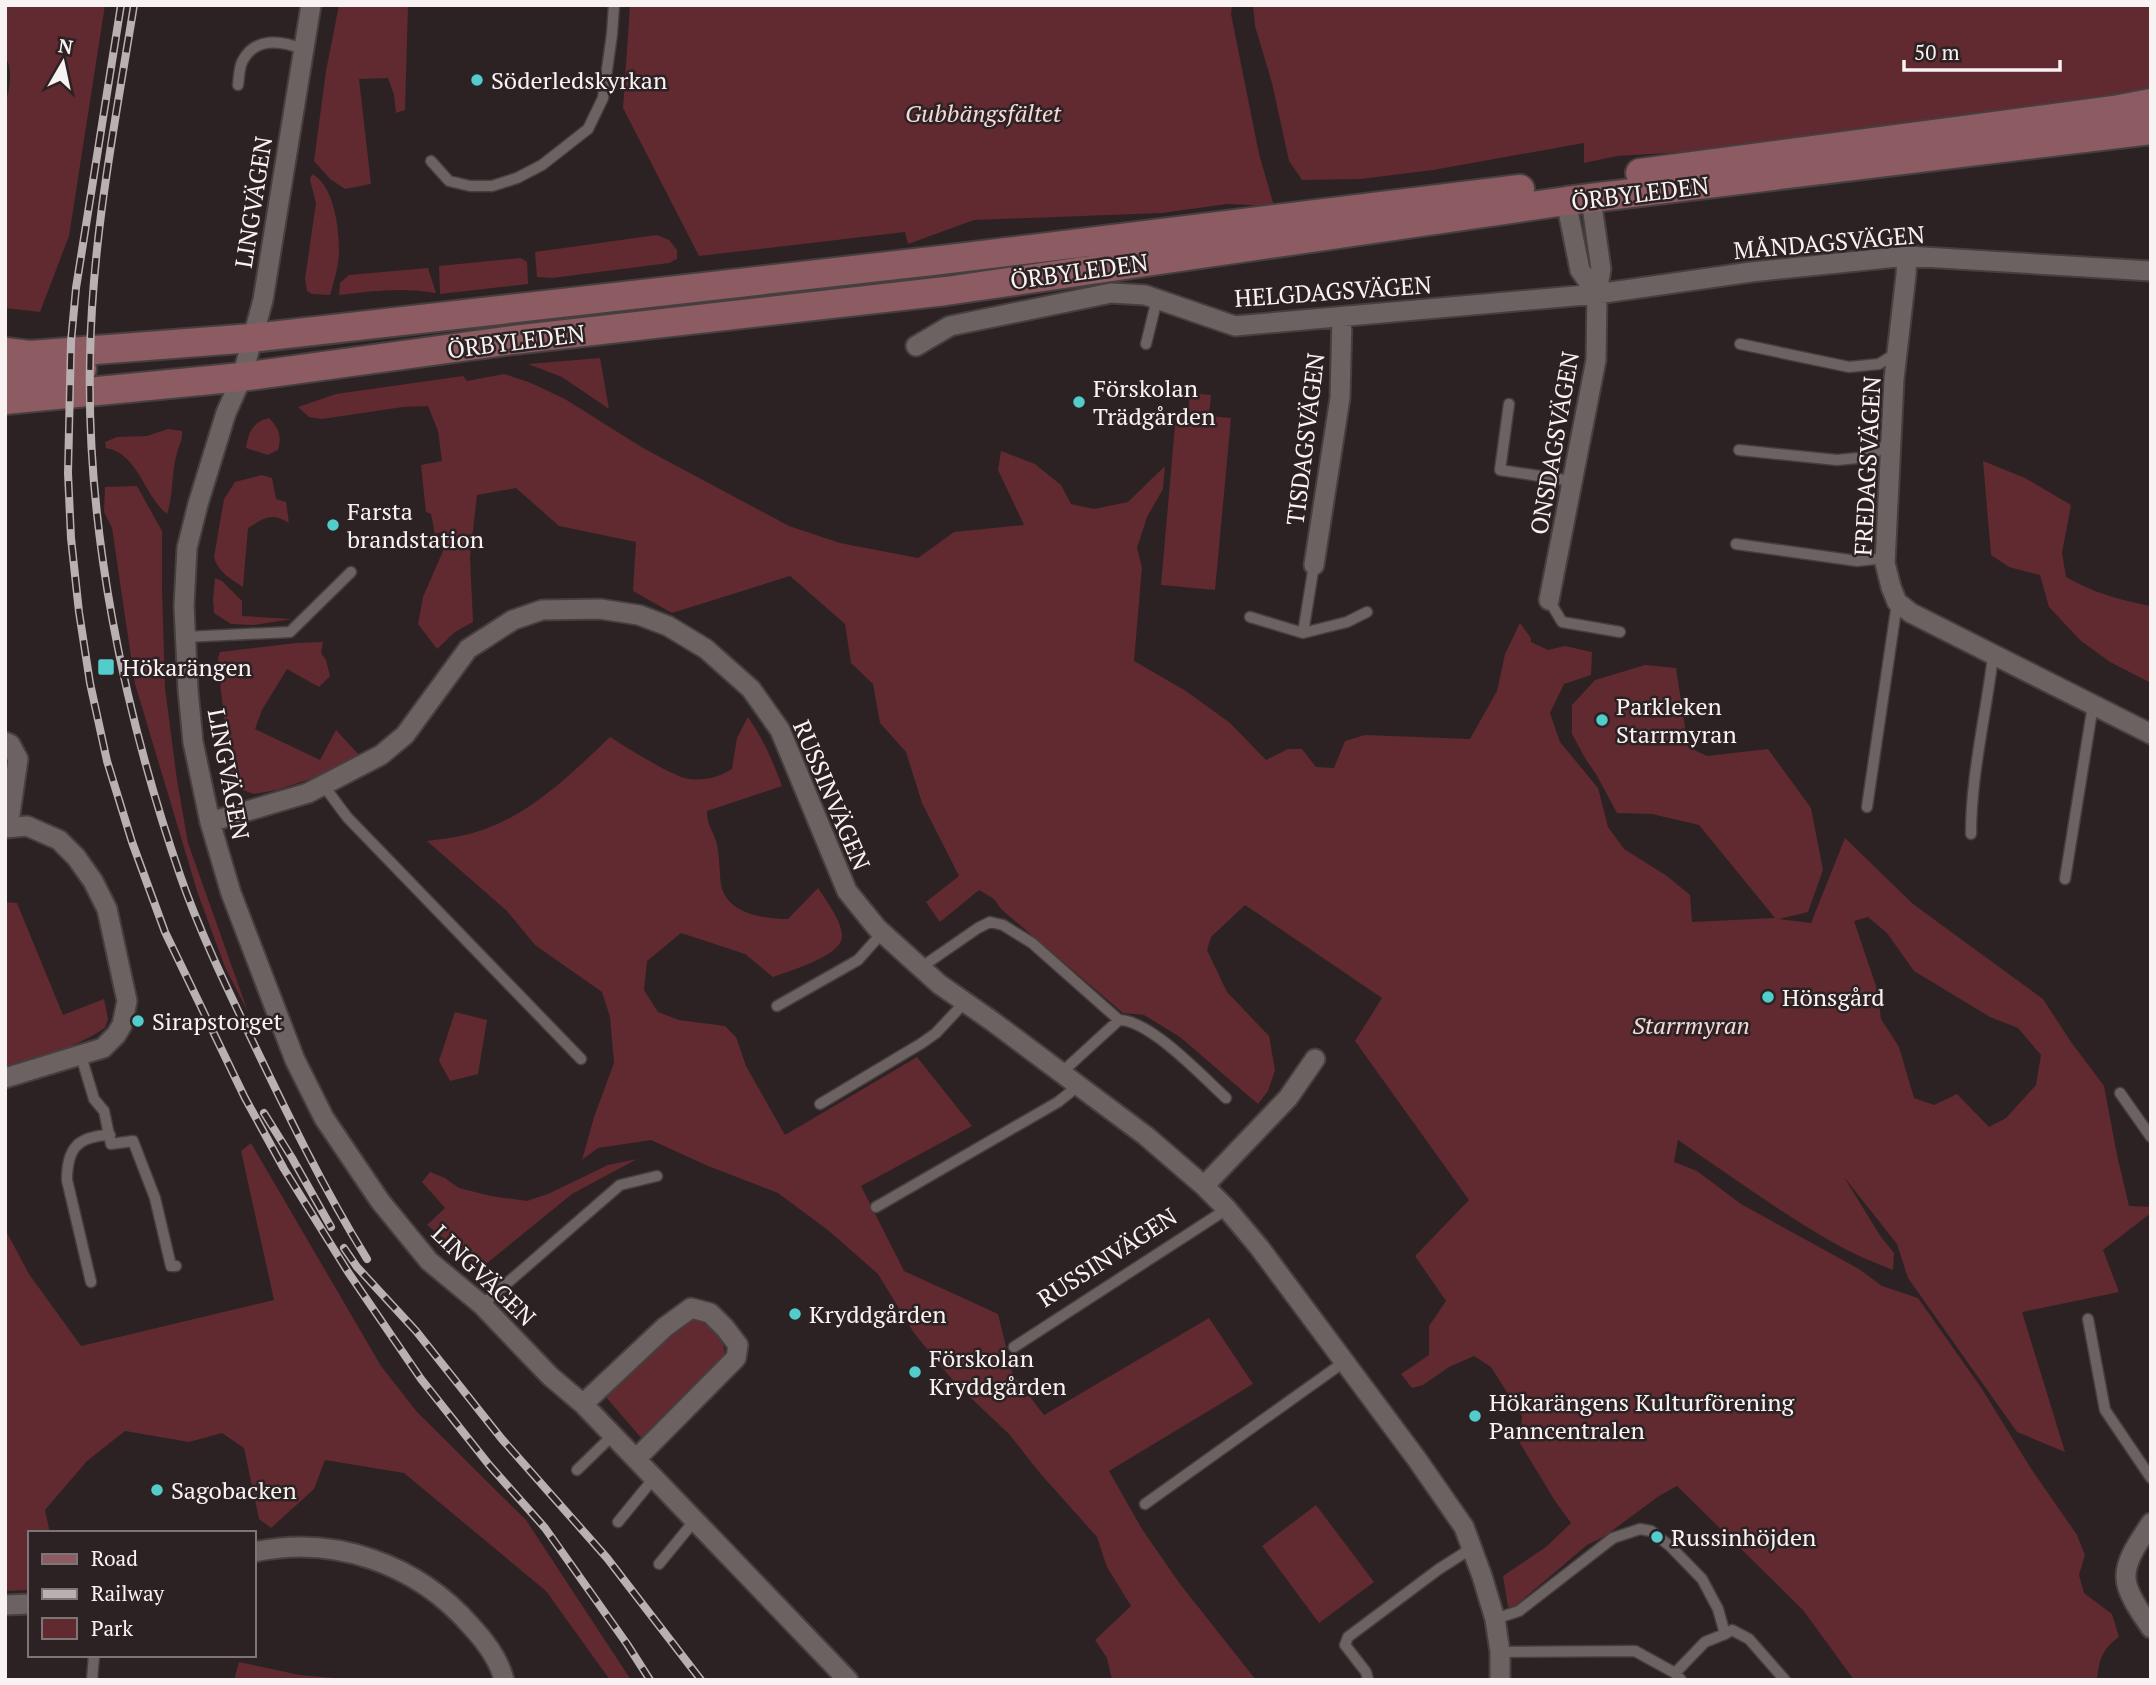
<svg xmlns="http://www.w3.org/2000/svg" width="2156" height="1685" font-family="'PT Serif',serif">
  <rect width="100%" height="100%" fill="#2c2223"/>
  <path fill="#612930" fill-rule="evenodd" d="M5 5H105L69 236 40 312 5 308V105C9 91 14 69 5 57Z
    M339 5H408L405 110 396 113 394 95 388 78 359 79 371 184 345 189 330 179 314 161 326 71Z
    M630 5H1232L1231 14 1259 154 1274 206 1227 204 1162 213 974 220 908 244 905 232 699 256 623 108Z
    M1253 5H2151V90L1702 151 1617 156 1584 163V143L1433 170 1361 179 1302 180 1289 161 1272 83 1255 26Z
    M312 174C334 185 339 228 339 250 339 265 334 281 330 295L312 294 307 291 305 279 316 203 310 180Z
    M657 235 669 240 677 250V259L669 263 552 278 537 277 535 252Z
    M521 258 527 262 528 284 440 294 439 266Z
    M428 268 436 293C403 287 372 291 339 295L340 283 349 275Z
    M600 358 609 409 562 377 528 364Z
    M504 374 531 383 565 399 643 448 789 526 840 543 918 558 954 532 1024 525 998 470 1001 451 1035 464 1061 485 1071 504 1094 509 1128 502 1165 466 1163 489 1147 517 1137 548 1142 567 1134 661 1186 691 1230 723 1266 760 1288 749H1302L1316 767 1334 768 1345 741 1365 735 1470 739 1497 691 1505 654 1520 623 1531 638V642L1548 650 1565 646 1592 652 1591 675 1564 684 1550 713 1560 742 1598 788 1608 827 1624 849 1667 876 1690 895 1692 922 1775 918 1699 825 1652 814 1617 813 1596 774 1585 758 1572 734V705L1595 680 1645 665 1676 668 1688 747 1707 756 1768 749 1811 808 1823 870 1808 912 1779 919 1811 923 1845 838 1913 904 2043 999 2071 1042 2104 1086 2117 1155 2129 1206 2151 1207V1213L2103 1250 2119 1292 2022 1312 2065 1452 2017 1432 1908 1278 1897 1244 1844 1177 1881 1237 1894 1253 1893 1270C1873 1262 1853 1254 1834 1243 1780 1212 1729 1175 1678 1140L1674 1162 1697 1171 1741 1204 1859 1269 1882 1286 1918 1298 1982 1389 2030 1467 2077 1535 2085 1555 2079 1575 2084 1593 2112 1614 2119 1637C2102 1649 2099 1660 2097 1680H1854L1803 1610 1677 1486 1659 1496 1605 1536 1587 1545 1515 1606 1508 1607 1503 1576 1546 1547 1571 1523 1555 1501 1520 1443 1522 1416 1491 1367 1474 1356 1449 1367 1423 1385 1412 1388 1401 1374 1429 1355V1326L1446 1301 1415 1256 1469 1200 1355 1041 1382 998 1245 905 1211 937 1207 950 1227 992 1269 1036 1275 1070 1268 1091 1258 1104 1180 1037 1144 1015 1123 1013 1001 909 994 899 979 890 940 922 926 902 959 876 922 803 906 752 880 723 873 684 851 663 845 624 790 576 672 613 633 591 636 542 559 526 516 488 477 495 470 557 473 622 455 632 437 649 418 624 423 597 443 551 445 531 435 534 431 514 426 512 421 465 442 461 438 431 428 406 403 407 322 419 309 417 298 407 336 394 463 376 467 381ZM1868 917 1887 933 1914 971 1990 1017 2018 1028 2041 1055 2036 1085 2006 1118 1989 1127 1957 1094 1934 1105 1914 1098 1899 1047 1881 1019 1877 989 1854 921Z
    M1190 393 1211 395 1209 416 1231 418 1215 590 1161 585 1176 414 1188 415Z
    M269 418C279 429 282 435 278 450L268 455 246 448C248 434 253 421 269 418Z
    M168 429 182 431C183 441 179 444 177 453 171 472 174 494 167 514 144 496 138 453 106 448L105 442 117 437 147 436Z
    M1983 461 2025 478 2071 505 2062 553 2066 577C2094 593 2120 600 2151 606V683L2110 662 2081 641 2049 607 2040 575 2009 567 1991 555Z
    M262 475 272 478 276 499 286 502 289 523C271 512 265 518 248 528L243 587C232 580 217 571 214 557L224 499 235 482Z
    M137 486 162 531V590L165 688 177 780 188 843 248 1012 225 967 198 894 135 684 112 528 104 512 105 487Z
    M215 578 222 581 242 601V616L292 619 254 625 231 624 214 613 213 600Z
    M323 642 321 653 326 660 330 676 319 687 287 669 262 710 255 729 320 760 336 730 360 756 349 766 277 790 254 794 240 789 231 773 221 692 218 658 220 652 296 643Z
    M748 717C763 739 773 761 782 786L707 811C707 825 712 829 716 841 720 855 719 871 721 885 727 914 764 919 788 919L818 888C826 900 843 923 842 937 841 956 789 971 773 977L745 954 681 933 647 961 644 990 658 1012 679 1020 725 1026 736 1037 746 1066 785 1135 917 1057 972 1126 861 1186 904 1271 998 1314 1013 1375 1044 1415 1209 1318 1253 1384 1109 1471 1142 1529 1180 1584 1256 1680H1112L1107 1658 1095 1640 1131 1606 1107 1567 1097 1537 1039 1472 1009 1434 955 1383 914 1333 878 1274 829 1231 778 1193 708 1166 651 1140 598 1148 582 1160 594 1117 614 1063 610 1017 602 992 535 945 507 911 427 841C439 839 452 838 465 835 523 822 568 777 610 737 626 747 673 777 689 779 705 781 719 777 732 769L737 738Z
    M5 902 17 903 63 1015 104 999 108 1019 105 1028C75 1048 40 1058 5 1067Z
    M455 1012 487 1020 478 1074 450 1081 439 1061Z
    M251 1143 381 1366 417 1412 526 1520 631 1680H610L546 1591 404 1473 325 1460 314 1489 271 1528 259 1519 244 1448 222 1433 189 1442 125 1431 87 1461 45 1510 50 1533H30V1590L5 1591V1229L29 1274 81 1346 274 1300 241 1151Z
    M637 1159 572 1194 481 1268 427 1225 445 1208 422 1182 430 1172 445 1178 459 1188 491 1196 527 1201 548 1194 608 1165Z
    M686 1317H700C717 1333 728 1339 724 1364L643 1440 605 1396Z
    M1316 1505 1374 1582 1319 1623 1262 1546Z
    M239 1662 300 1675 358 1680H234Z"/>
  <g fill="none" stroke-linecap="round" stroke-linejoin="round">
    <g stroke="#463f3f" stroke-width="13">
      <path id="lane" d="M238 85C239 78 239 69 242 62 254 37 281 40 302 49
        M431 161 449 181 470 186H492L517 178 542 165 588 129 603 98 612 34 614 5
        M1146 344 1157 299
        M1740 344 1849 367 1879 364 1895 354
        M1509 404 1500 470 1572 481
        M1739 450 1837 460 1868 457 1891 442
        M1736 544 1857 561 1885 558
        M1549 600 1562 622 1620 632
        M1250 617 1303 633 1347 622 1367 612
        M1303 633 1314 565
        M185 637 290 632 351 572
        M324 786 347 817 581 1059
        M1867 807 1897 603
        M1971 834C1971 774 1986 715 1993 656
        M2065 879 2093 705
        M920 968 978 928 990 922 1003 925 1032 943 1119 1020
        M777 1006 858 960 882 933
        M81 1056 94 1099 104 1111 111 1144 133 1141 155 1198 171 1266H176
        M1061 1073 1119 1020C1150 1020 1202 1076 1226 1098
        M2120 1093 2151 1137
        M820 1104 922 1043 936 1033 965 1002
        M876 1207 1058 1102 1078 1086
        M91 1282 67 1180C67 1148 78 1136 110 1135
        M482 1305 620 1185 657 1176
        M2088 1319 2105 1410 2151 1478
        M1014 1347 1227 1209
        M577 1470 612 1436
        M1145 1504 1344 1362
        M618 1522 654 1478
        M659 1564 695 1520
        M1495 1619 1519 1611 1613 1538 1640 1529 1651 1531 1670 1546 1702 1579 1718 1609 1725 1634 1705 1642 1675 1673
        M1725 1634 1732 1630 1749 1639 1785 1680
        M1500 1652 1635 1651 1675 1673 1681 1680
        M92 1680 94 1655
        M1368 1680 1366 1672 1345 1645 1348 1637 1439 1569 1472 1548"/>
    </g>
    <g stroke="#463f3f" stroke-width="23">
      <path id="street" d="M311 5 263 300 242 377 226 413 198 504 187 548 184 606 188 690 193 742 210 822 231 893 295 1060 324 1118 380 1201 429 1261 482 1305 550 1376 583 1404 848 1680
        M1566 201 1580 270 1597 294
        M1907 256 1906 275 1894 379 1885 563 1891 587 1897 602 1911 613 2151 734
        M916 346 950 326 1111 293 1145 295 1235 326 1597 294 1751 272 1907 256 2151 271
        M1314 565 1340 398 1342 318
        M1549 600 1596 360 1597 294 1601 269 1591 199
        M5 742 10 744 18 759 8 828
        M210 822 308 793 381 755 405 735 468 649 513 620 542 610 600 609 639 615 668 626 706 649 751 689 780 730 847 891 877 928 939 984 992 1021 1146 1136 1204 1186 1227 1209 1259 1247 1416 1458 1464 1527 1482 1576 1495 1619 1500 1652V1680
        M5 828 27 826 59 840 76 857 93 881 107 909 127 1001 122 1025 116 1035 103 1048 5 1078
        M1204 1186 1288 1098 1315 1059
        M583 1404 665 1327 691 1308 710 1313 725 1328 738 1345 736 1358 636 1459
        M2151 1523C2141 1539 2125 1559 2126 1578 2126 1593 2143 1616 2151 1628
        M254 1552C335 1535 417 1564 471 1626 486 1642 499 1659 504 1680
        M5 1605 30 1604"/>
    </g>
    <g stroke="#463f3f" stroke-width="32">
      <path id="secondary" d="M1640 173 2114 110 2151 103
        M5 352 30 355 252 338 941 260 1520 189
        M5 378 82 369
        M5 400 242 377 513 340 946 291 1566 201 2151 130"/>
    </g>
    <use href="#lane" stroke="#6d6262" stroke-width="10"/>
    <use href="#street" stroke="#6d6262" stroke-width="19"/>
    <use href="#secondary" stroke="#8d5b62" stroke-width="28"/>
    <g stroke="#b9b1b1" stroke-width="8">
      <path id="rail" d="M121 5 76 288 71 342 68 473 71 538 79 612 90 683 107 761 132 842 165 932 245 1098 284 1169 348 1272 421 1379 490 1466 545 1528 627 1644 650 1680
        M134 5C115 123 92 238 90 358 86 530 124 712 180 875 199 930 225 984 251 1038 287 1113 323 1188 367 1259
        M264 1113 292 1158 331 1227
        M344 1248 357 1267 416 1331 501 1438 607 1558 701 1680"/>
    </g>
    <use href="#rail" stroke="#2c2223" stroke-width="5" stroke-dasharray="16" stroke-linecap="butt"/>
  </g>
  <g fill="#52cdcc" stroke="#2c2223" stroke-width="2.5">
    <circle cx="477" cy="80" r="7"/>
    <circle cx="1079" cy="402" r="7"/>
    <circle cx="333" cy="525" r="7"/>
    <rect x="97" y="658" width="18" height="18" rx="3.5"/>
    <circle cx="1602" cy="720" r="7"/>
    <circle cx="1768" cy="997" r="7"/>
    <circle cx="138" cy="1021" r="7"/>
    <circle cx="795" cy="1314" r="7"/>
    <circle cx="915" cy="1372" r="7"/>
    <circle cx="1475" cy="1416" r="7"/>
    <circle cx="157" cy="1490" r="7"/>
    <circle cx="1657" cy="1537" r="7"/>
  </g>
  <g text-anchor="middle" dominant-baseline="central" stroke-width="5" stroke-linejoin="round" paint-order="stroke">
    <g font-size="24" fill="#f9f2f2" stroke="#2c2223" text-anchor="start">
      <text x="491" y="80">Söderledskyrkan</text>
      <text x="1093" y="388">Förskolan<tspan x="1093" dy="28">Trädgården</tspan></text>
      <text x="347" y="511">Farsta<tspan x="347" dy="28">brandstation</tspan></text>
      <text x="122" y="667">Hökarängen</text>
      <text x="1616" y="706">Parkleken<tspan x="1616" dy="28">Starrmyran</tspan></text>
      <text x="1782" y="997">Hönsgård</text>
      <text x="152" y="1021">Sirapstorget</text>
      <text x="809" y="1314">Kryddgården</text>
      <text x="929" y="1358">Förskolan<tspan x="929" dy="28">Kryddgården</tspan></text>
      <text x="1489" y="1402">Hökarängens Kulturförening<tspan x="1489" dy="28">Panncentralen</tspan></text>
      <text x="171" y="1490">Sagobacken</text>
      <text x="1671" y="1537">Russinhöjden</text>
    </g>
    <g font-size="24" font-style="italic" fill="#f4d8da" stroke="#2c2223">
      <text x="983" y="113">Gubbängsfältet</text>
      <text x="1691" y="1025">Starrmyran</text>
    </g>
    <g font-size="24" fill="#f9f2f2" stroke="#2c2223">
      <text transform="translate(1640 193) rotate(-7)">ÖRBYLEDEN</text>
      <text transform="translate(253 202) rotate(-81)">LINGVÄGEN</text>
      <text transform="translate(1829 242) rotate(-5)">MÅNDAGSVÄGEN</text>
      <text transform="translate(1079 271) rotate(-8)">ÖRBYLEDEN</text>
      <text transform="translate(1333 291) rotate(-4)">HELGDAGSVÄGEN</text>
      <text transform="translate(516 341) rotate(-7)">ÖRBYLEDEN</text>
      <text transform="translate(1305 439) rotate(-83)">TISDAGSVÄGEN</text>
      <text transform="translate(1554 443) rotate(-80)">ONSDAGSVÄGEN</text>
      <text transform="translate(1867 466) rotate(-87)">FREDAGSVÄGEN</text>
      <text transform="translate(229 774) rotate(79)">LINGVÄGEN</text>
      <text transform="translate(832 795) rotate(67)">RUSSINVÄGEN</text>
      <text transform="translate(1107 1257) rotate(-33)">RUSSINVÄGEN</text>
      <text transform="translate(484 1275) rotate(44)">LINGVÄGEN</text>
    </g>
  </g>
  <rect width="2156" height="1685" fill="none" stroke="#f9f2f2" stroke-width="14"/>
  <rect x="28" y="1531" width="228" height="126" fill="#2c2223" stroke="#7e7576" stroke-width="2"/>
  <rect x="42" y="1554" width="35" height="10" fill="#8d5b62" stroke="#7e7576" stroke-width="2"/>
  <text x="91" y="1566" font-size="21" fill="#f9f2f2">Road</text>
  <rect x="42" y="1589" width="35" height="10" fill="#b9b1b1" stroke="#7e7576" stroke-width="2"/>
  <text x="91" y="1601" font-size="21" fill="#f9f2f2">Railway</text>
  <rect x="42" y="1618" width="35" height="21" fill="#612930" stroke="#7e7576" stroke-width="2"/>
  <text x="91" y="1636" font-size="21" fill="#f9f2f2">Park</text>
  <g transform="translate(63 63) rotate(9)" stroke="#2c2223" stroke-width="5" paint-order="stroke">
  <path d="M0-5L12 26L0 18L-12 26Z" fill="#f9f2f2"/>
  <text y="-10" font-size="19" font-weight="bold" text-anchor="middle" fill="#f9f2f2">N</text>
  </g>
  <path d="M1904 60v10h156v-10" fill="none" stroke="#f9f2f2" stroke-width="3.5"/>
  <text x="1914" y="60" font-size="21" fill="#f9f2f2" stroke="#2c2223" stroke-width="5" paint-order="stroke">50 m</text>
</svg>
